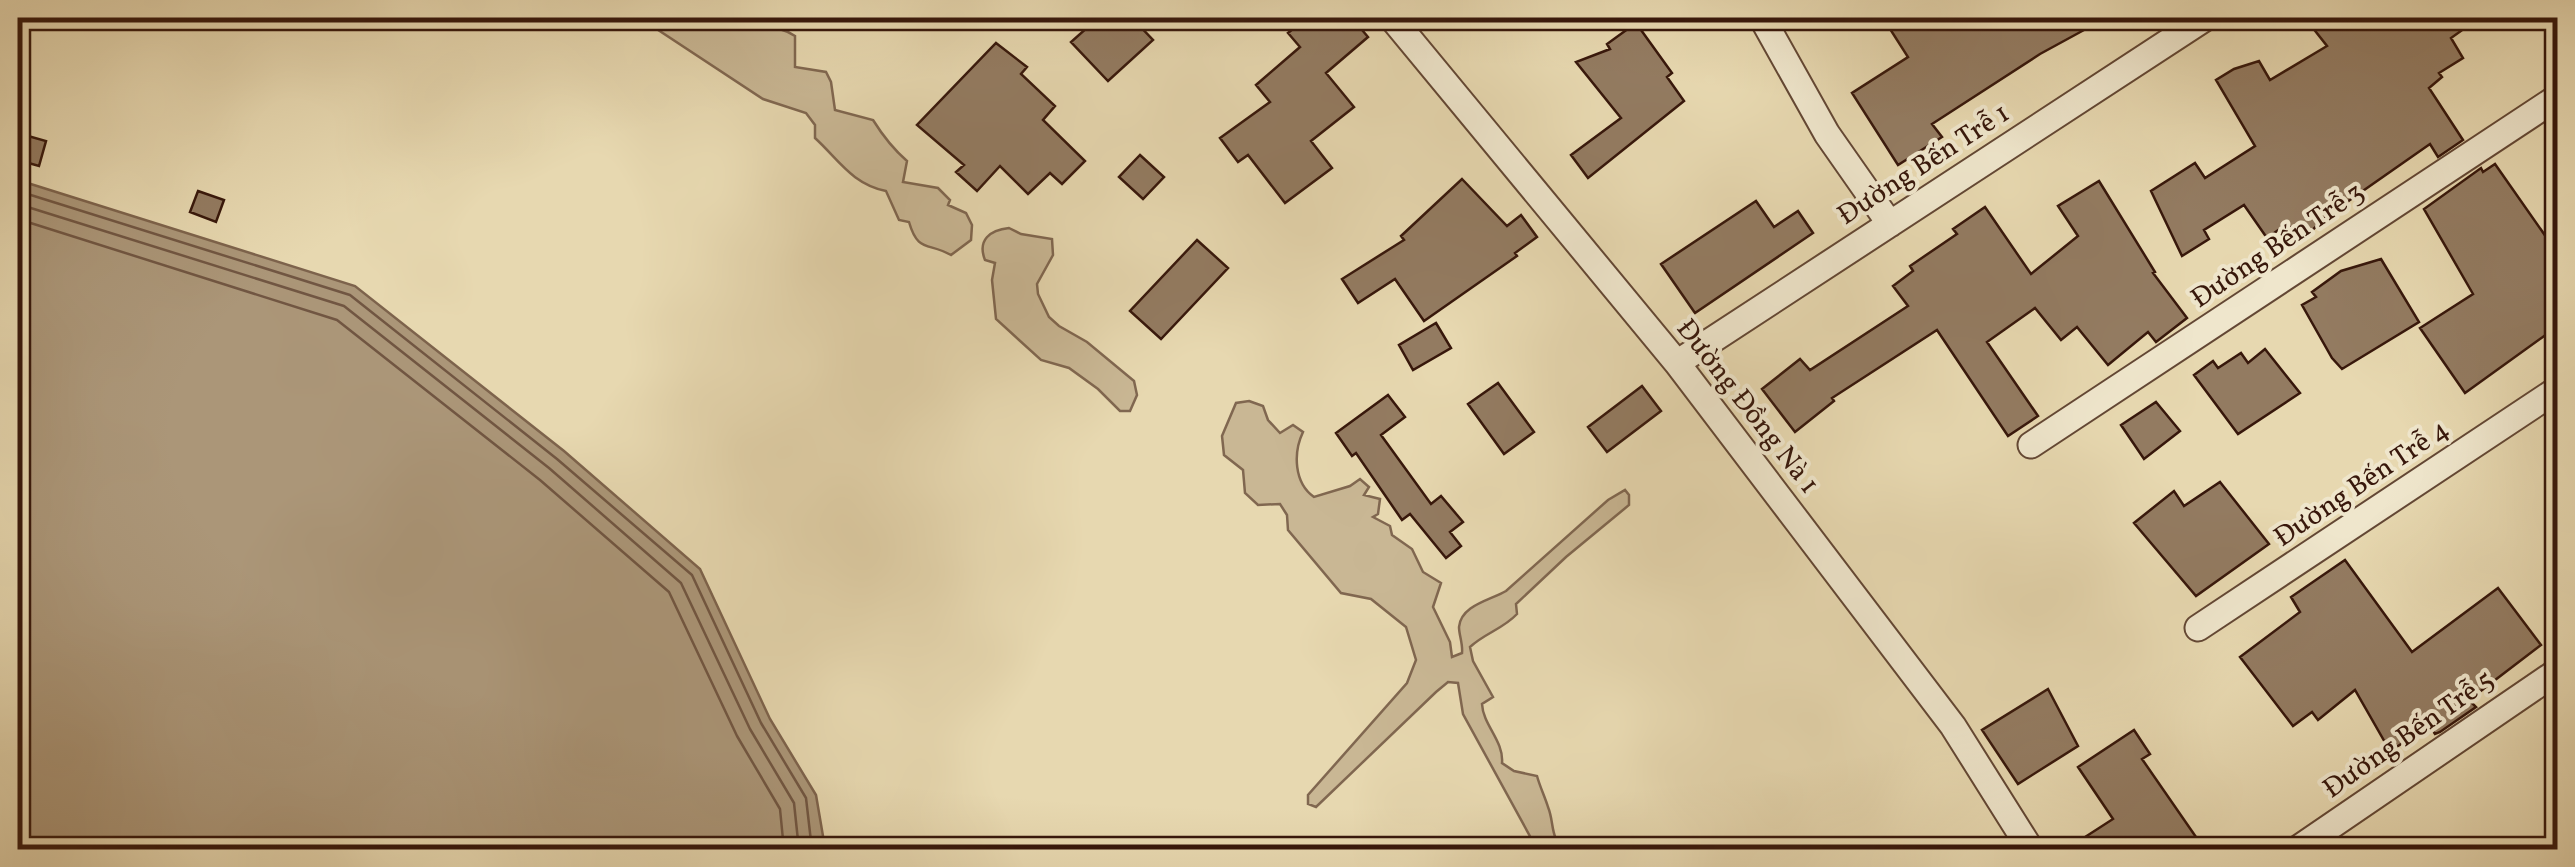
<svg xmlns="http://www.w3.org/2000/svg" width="2575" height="867" font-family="Vollkorn,serif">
  <rect width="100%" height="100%" fill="#e7d8b0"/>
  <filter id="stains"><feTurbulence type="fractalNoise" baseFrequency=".002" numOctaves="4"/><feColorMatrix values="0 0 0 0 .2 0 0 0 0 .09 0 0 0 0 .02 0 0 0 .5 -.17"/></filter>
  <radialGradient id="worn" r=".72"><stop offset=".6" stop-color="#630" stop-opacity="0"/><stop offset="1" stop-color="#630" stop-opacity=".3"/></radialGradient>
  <path fill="#c9b794" stroke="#806750" stroke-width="2.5" d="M640 18H734C753 28 776 23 795 36V67L826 72 831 82 835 110 873 120C883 136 892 148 907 161L903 182 938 188 950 200 948 205 966 213 972 225 971 240 951 255C928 242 918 253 909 222L899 220 886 191C852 184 839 160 815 138V125L806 113 763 99Z
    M1009 228 1021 234 1052 239 1053 255 1037 284 1038 294 1049 317 1059 326 1087 342 1134 381 1137 395 1130 411H1120L1098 389 1069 368 1041 360 996 319 992 280 995 263 985 260C977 240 990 230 1009 228Z
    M1249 401 1263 406 1268 420 1280 433 1293 425 1303 432C1293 453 1294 483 1314 497L1350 486 1360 479 1369 487 1364 495 1380 499 1378 514 1373 517 1390 526 1392 535 1412 549 1423 572 1441 583 1433 607 1450 642 1452 657 1462 653C1463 644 1459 635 1459 627 1461 605 1491 600 1506 591L1608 500 1625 490 1629 495V505L1566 557 1516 604 1517 614C1503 629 1485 633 1470 647L1473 661 1493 697 1482 704C1483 725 1504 741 1502 763L1514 771 1537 776C1540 787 1545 797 1548 807 1555 824 1549 840 1567 849H1537L1463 714 1458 683 1448 682 1436 692 1316 807 1308 804V795L1407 683 1416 660 1406 627 1371 599 1341 593 1288 530 1287 515 1280 504 1258 505 1245 493 1243 470 1224 455 1222 436 1236 403Z"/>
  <path fill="#ab9678" stroke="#7d634c" stroke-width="2.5" d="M18 180 355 286 564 451 700 569 770 719 816 795 823 836 821 849H18Z"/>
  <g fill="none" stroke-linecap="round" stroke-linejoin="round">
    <path stroke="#715642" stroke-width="2.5" d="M18 191 350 295 557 459 692 575 761 723 806 798 812 850
      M18 204 344 306 549 468 681 583 750 729 794 803 799 850
      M18 219 337 320 540 480 669 592 737 736 780 809 784 850"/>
  </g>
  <path fill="#937b61" stroke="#37170b" stroke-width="2.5" d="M1098 18H1132L1153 40 1108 81 1071 42Z
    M1306 18H1352L1368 37 1326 73 1354 107 1311 141 1332 168 1285 203 1248 155 1238 162 1220 138 1270 102 1256 85 1300 47 1288 33Z
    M1883 18H2106L2040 54 1932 124 1942 137 1898 165 1852 93 1908 57Z
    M2305 18H2479L2451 38 2463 58 2439 73 2442 77 2429 88 2463 140 2438 157 2430 144 2327 216 2302 240 2287 224 2267 238 2244 205 2204 230 2209 239 2182 256 2151 191 2195 163 2205 178 2255 146 2216 80 2234 69 2259 61 2270 80 2327 46Z
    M1636 23 1672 73 1667 77 1684 101 1588 178 1571 155 1621 118 1576 62 1610 49 1607 44Z
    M996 43 1027 67 1021 74 1055 106 1043 120 1085 161 1062 184 1050 173 1028 194 1000 166 977 191 956 172 964 165 917 125Z
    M21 134 46 141 39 166 18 160Z
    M1140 155 1164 177 1143 199 1119 177Z
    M2495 164 2558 254V326L2465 393 2420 328 2473 294 2424 209 2481 168 2483 172Z
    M1462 179 1507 226 1521 215 1537 237 1515 253 1517 256 1424 321 1395 279 1358 303 1342 279 1404 240 1401 236Z
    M2099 181 2155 272 2153 273 2187 318 2156 342 2148 332 2108 365 2077 327 2061 340 2035 308 1987 342 2038 416 2008 436 1937 330 1832 398 1834 401 1795 432 1762 389 1800 359 1810 370 1908 306 1893 286 1913 271 1910 266 1957 234 1953 229 1985 207 2031 274 2078 236 2058 206Z
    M198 191 224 200 216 222 190 212Z
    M1756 201 1774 227 1798 211 1813 233 1695 313 1661 264Z
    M1197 240 1228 268 1161 339 1130 311Z
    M2381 259 2419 322 2342 369 2332 358 2302 305 2316 297 2312 292 2341 271Z
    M1436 323 1451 348 1413 370 1399 345Z
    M2265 349 2300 393 2238 434 2194 375 2213 361 2218 368 2241 353 2248 363Z
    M1498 383 1534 432 1504 454 1468 404Z
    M1642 386 1661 411 1607 452 1588 427Z
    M1388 395 1405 417 1381 435 1431 504 1441 496 1463 522 1450 532 1461 546 1446 558 1410 514 1402 520 1356 453 1352 456 1336 433Z
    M2156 402 2180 431 2144 459 2121 425Z
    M2220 482 2269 544 2196 596 2134 523 2174 491 2184 506Z
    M2345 560 2412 652 2498 588 2541 645 2469 700 2476 707 2440 732 2435 734 2430 726 2390 751 2355 690 2318 720 2312 712 2293 726 2240 657 2300 612 2291 597Z
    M2048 689 2078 746 2018 784 1982 730Z
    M2134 730 2150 754 2142 759 2205 850H2065L2113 819 2078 767Z"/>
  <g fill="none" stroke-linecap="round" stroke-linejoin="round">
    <g stroke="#634734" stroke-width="29">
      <path id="street" d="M1392 18 1677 363 1953 726 2031 850
        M1762 18 1827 134 1890 224
        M18 25 22 18
        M1677 363 2205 18
        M2031 445 2558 97
        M2198 628 2558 389
        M2296 850 2558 671"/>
    </g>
    <use href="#street" stroke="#efe6cc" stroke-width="25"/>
  </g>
  <g text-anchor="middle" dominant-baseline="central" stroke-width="8" stroke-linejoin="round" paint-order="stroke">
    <g font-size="28" fill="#37170b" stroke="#efe6cc">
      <text transform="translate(1924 165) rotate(-33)">Đường Bến Trễ 1</text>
      <text transform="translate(2278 246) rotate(-34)">Đường Bến Trễ 3</text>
      <text transform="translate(1747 407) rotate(52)">Đường Đồng Nà 1</text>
      <text transform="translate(2362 484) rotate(-34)">Đường Bến Trễ 4</text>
      <text transform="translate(2409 735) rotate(-35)">Đường Bến Trễ 5</text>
    </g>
  </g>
  <rect width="2575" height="867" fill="none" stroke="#e7d8b0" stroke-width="60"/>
  <rect x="20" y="20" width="2535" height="827" fill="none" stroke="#37170b" stroke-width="5"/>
  <rect x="30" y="30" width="2515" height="807" fill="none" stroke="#37170b" stroke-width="2.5"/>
  <rect width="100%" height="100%" filter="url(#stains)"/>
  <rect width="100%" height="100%" fill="url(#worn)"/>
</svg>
